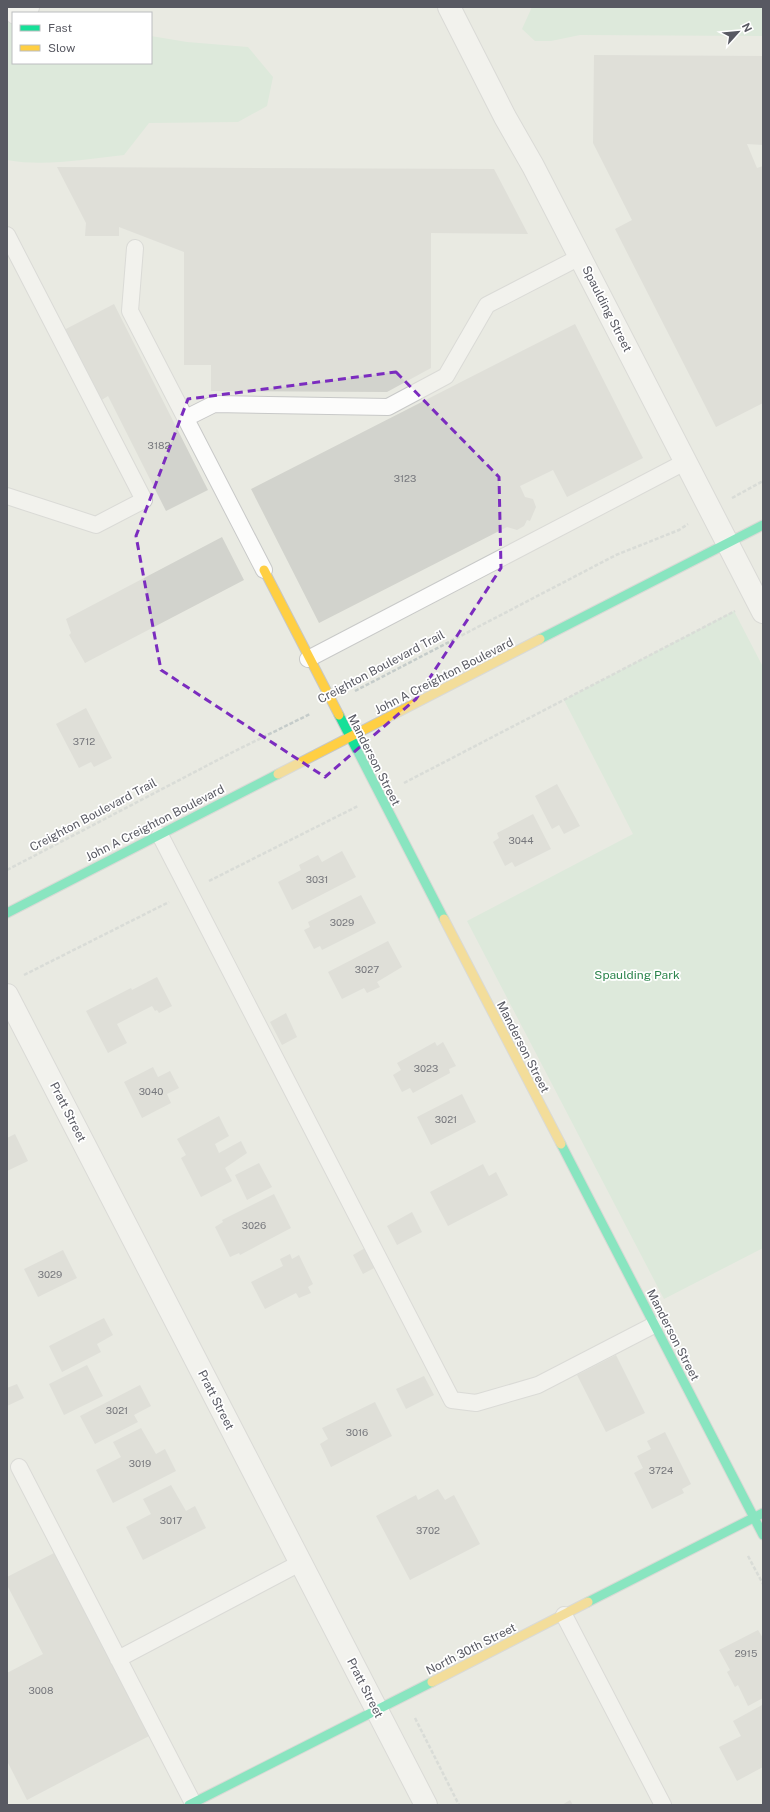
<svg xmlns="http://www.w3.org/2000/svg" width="770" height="1812" font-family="'Public Sans',sans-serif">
  <rect width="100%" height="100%" fill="#e9eae2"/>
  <path fill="#cee9d3" d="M532 7H763V36L580 35 551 41H535L522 29Z
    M13 16V63H151V36L187 42 248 47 273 77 267 106 238 122 149 123 124 155C85 159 45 167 7 160V17Z
    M734 611 763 667V1248L664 1299 467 921 633 834 564 700Z"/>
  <path fill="#d2d3cd" d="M594 55 763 56V145L747 144 757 168 763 166V403L716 427 615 229 632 220 593 143Z
    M57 167 494 169 528 234 431 233V368L387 392 211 391V365H184V252L119 227V236H85L86 223Z
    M114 304 208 490 166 511 108 396 100 401 64 330Z
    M575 324 643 458 567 497 553 470 520 486 525 497 533 499 536 507 530 521 527 520 524 526 517 530 507 527 319 623 251 489Z
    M222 537 244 580 85 663 69 635 71 633 66 619Z
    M86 708 112 758 94 767 91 762 79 768 56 724Z
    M557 784 580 826 564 834 559 825 552 829 535 796Z
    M533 814 551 849 515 867 512 862 505 866 493 842 499 838 497 833Z
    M342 851 356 877 292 910 278 882 301 870 299 865 318 855 322 862Z
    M361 895 376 923 322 950 320 946 314 949 304 930 310 927 308 922Z
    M388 941 402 967 377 982 380 987 367 993 364 988 342 999 328 972Z
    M157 977 172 1006 159 1013 157 1010 155 1011 152 1006 117 1024 127 1043 108 1053 86 1011 131 988 132 990Z
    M286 1013 297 1037 282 1045 270 1022Z
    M435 1042 437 1046 443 1042 456 1066 449 1069 450 1073 413 1093 410 1088 402 1092 393 1075 401 1070 397 1063Z
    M153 1067 158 1077 170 1071 179 1088 167 1094 171 1103 142 1118 124 1082Z
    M462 1094 476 1122 431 1145 417 1117Z
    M219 1116 229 1136 215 1144 219 1153 241 1141 247 1153 225 1168 232 1181 201 1197 181 1158 186 1155 177 1139Z
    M15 1134 28 1161 7 1171V1138Z
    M259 1163 272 1187 247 1200 235 1175Z
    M483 1164 489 1176 496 1172 508 1195 448 1226 430 1192Z
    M274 1194 291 1228 240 1255 239 1253 230 1257 215 1227 223 1222 222 1220Z
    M412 1212 422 1232 397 1245 387 1226Z
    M365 1248 376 1267 363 1274 353 1255Z
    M63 1250 77 1278 38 1297 24 1269Z
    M290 1254 292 1259 299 1255 313 1284 308 1287 311 1293 299 1298 296 1293 265 1309 251 1282 283 1266 280 1259Z
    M104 1318 113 1335 97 1344 101 1352 62 1372 49 1346Z
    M616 1355 645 1413 606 1432 577 1375Z
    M87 1365 103 1396 64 1415 49 1384Z
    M424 1376 434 1395 406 1409 396 1389Z
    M17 1384 24 1398 7 1406V1388Z
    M140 1385 151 1406 134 1415 138 1422 95 1444 80 1416Z
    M375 1402 392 1436 331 1467 320 1444 328 1439 322 1428Z
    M141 1428 156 1454 165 1449 176 1471 113 1503 96 1470 121 1457 113 1442Z
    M665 1432 691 1484 682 1489 684 1493 652 1509 634 1473 643 1468 637 1456 651 1449 647 1441Z
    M171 1485 186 1511 195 1506 206 1528 143 1560 126 1527 151 1514 143 1499Z
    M438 1489 445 1500 454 1495 480 1544 410 1580 376 1516 416 1495 418 1500Z
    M56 1552 151 1735 27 1800 7 1761V1673L43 1654 7 1585V1577Z
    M758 1630 763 1638V1698L748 1706 738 1685 735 1687 727 1672 730 1670 719 1650Z
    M762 1705 763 1767 737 1781 719 1747 741 1736 733 1721Z
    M570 1800 573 1805H562Z"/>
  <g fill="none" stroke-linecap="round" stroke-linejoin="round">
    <g stroke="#c8c9c8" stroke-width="18">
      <path id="lane" d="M7 235 144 500 96 525 7 496
        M135 248 130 311 264 570
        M186 418 214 404 388 407 446 376 487 305 580 257
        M308 659 685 462
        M160 835 452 1400 476 1403 538 1385 654 1325
        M19 1467 193 1803
        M564 1615 663 1805
        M118 1659 300 1563"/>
    </g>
    <g stroke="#c8c9c8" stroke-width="24">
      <path id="street" d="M449 7 505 117 533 166 763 612
        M16 13 28 7
        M7 995 426 1805"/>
    </g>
    <g stroke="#c6c7c6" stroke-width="11">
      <path id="fast" d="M540 639 763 525
        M339 715 444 919
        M7 913 278 774
        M561 1144 763 1535
        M588 1602 763 1513
        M189 1805 432 1682"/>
    </g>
    <g stroke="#c6c7c6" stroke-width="11">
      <path id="slow" d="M264 570 339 715
        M278 774 540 639
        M444 919 561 1144
        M432 1682 588 1602"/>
    </g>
    <path stroke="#c5ccca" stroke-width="2.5" stroke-dasharray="4 2" stroke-linecap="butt" d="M732 498 763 481
      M355 691 616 555 679 530 688 524
      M404 783 735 611
      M7 870 233 752 310 714
      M209 881 358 806
      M24 975 169 902
      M748 1556 763 1584
      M415 1718 459 1805"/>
    <use href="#lane" stroke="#fcfcfb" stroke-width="16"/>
    <use href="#street" stroke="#fcfcfb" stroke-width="22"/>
    <use href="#fast" stroke="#16e098" stroke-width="9"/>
    <use href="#slow" stroke="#ffcf43" stroke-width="9"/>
  </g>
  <path d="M0 0H770V1812H0ZM396 372 499 477 501 568 416 699 325 777 161 670 136 536 188 399Z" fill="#e9eae2" fill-opacity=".55" fill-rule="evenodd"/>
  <path fill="none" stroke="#7b2cbf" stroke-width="3" stroke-dasharray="8 5" stroke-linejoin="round" d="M396 372 499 477 501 568 416 699 325 777 161 670 136 536 188 399Z"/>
  <g text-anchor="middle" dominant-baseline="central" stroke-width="3.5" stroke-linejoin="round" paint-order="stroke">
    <g font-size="10" fill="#77787d">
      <text x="159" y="445">3182</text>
      <text x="405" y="478">3123</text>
      <text x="84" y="741">3712</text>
      <text x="521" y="840">3044</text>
      <text x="317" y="879">3031</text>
      <text x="342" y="922">3029</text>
      <text x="367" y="969">3027</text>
      <text x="426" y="1068">3023</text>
      <text x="151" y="1091">3040</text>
      <text x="446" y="1119">3021</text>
      <text x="254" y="1225">3026</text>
      <text x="50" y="1274">3029</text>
      <text x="117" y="1410">3021</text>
      <text x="357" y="1432">3016</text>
      <text x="140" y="1463">3019</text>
      <text x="661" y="1470">3724</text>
      <text x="171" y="1520">3017</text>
      <text x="428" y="1530">3702</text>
      <text x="746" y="1653">2915</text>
      <text x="41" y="1690">3008</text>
    </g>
    <g font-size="12" fill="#585962" stroke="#fff">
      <text transform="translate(607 309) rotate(63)">Spaulding Street</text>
      <text transform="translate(381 667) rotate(-28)">Creighton Boulevard Trail</text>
      <text transform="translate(444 676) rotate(-27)">John A Creighton Boulevard</text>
      <text transform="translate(374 760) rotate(63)">Manderson Street</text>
      <text transform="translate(93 815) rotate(-28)">Creighton Boulevard Trail</text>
      <text transform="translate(155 823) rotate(-27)">John A Creighton Boulevard</text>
      <text transform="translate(523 1047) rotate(63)">Manderson Street</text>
      <text transform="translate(68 1112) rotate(63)">Pratt Street</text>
      <text transform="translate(673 1335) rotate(63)">Manderson Street</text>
      <text transform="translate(216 1400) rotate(63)">Pratt Street</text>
      <text transform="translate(471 1649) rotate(-27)">North 30th Street</text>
      <text transform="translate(365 1688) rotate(63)">Pratt Street</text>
    </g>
    <g font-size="12" fill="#2d854d" stroke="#fff">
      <text x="637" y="975">Spaulding Park</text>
    </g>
  </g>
  <rect width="770" height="1812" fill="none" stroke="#585962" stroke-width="16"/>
  <rect x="12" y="12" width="140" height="52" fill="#ffffff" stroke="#bcbdc0"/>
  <rect x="20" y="25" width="20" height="6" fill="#16e098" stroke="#bcbdc0"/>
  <text x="48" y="32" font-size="12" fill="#585962">Fast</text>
  <rect x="20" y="45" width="20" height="6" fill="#ffcf43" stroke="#bcbdc0"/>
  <text x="48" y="52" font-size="12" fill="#585962">Slow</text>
  <g transform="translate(738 32) rotate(63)" stroke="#ffffff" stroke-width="3" paint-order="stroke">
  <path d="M0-3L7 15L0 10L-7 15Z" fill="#585962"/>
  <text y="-6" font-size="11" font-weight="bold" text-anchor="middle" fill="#585962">N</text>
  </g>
</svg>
